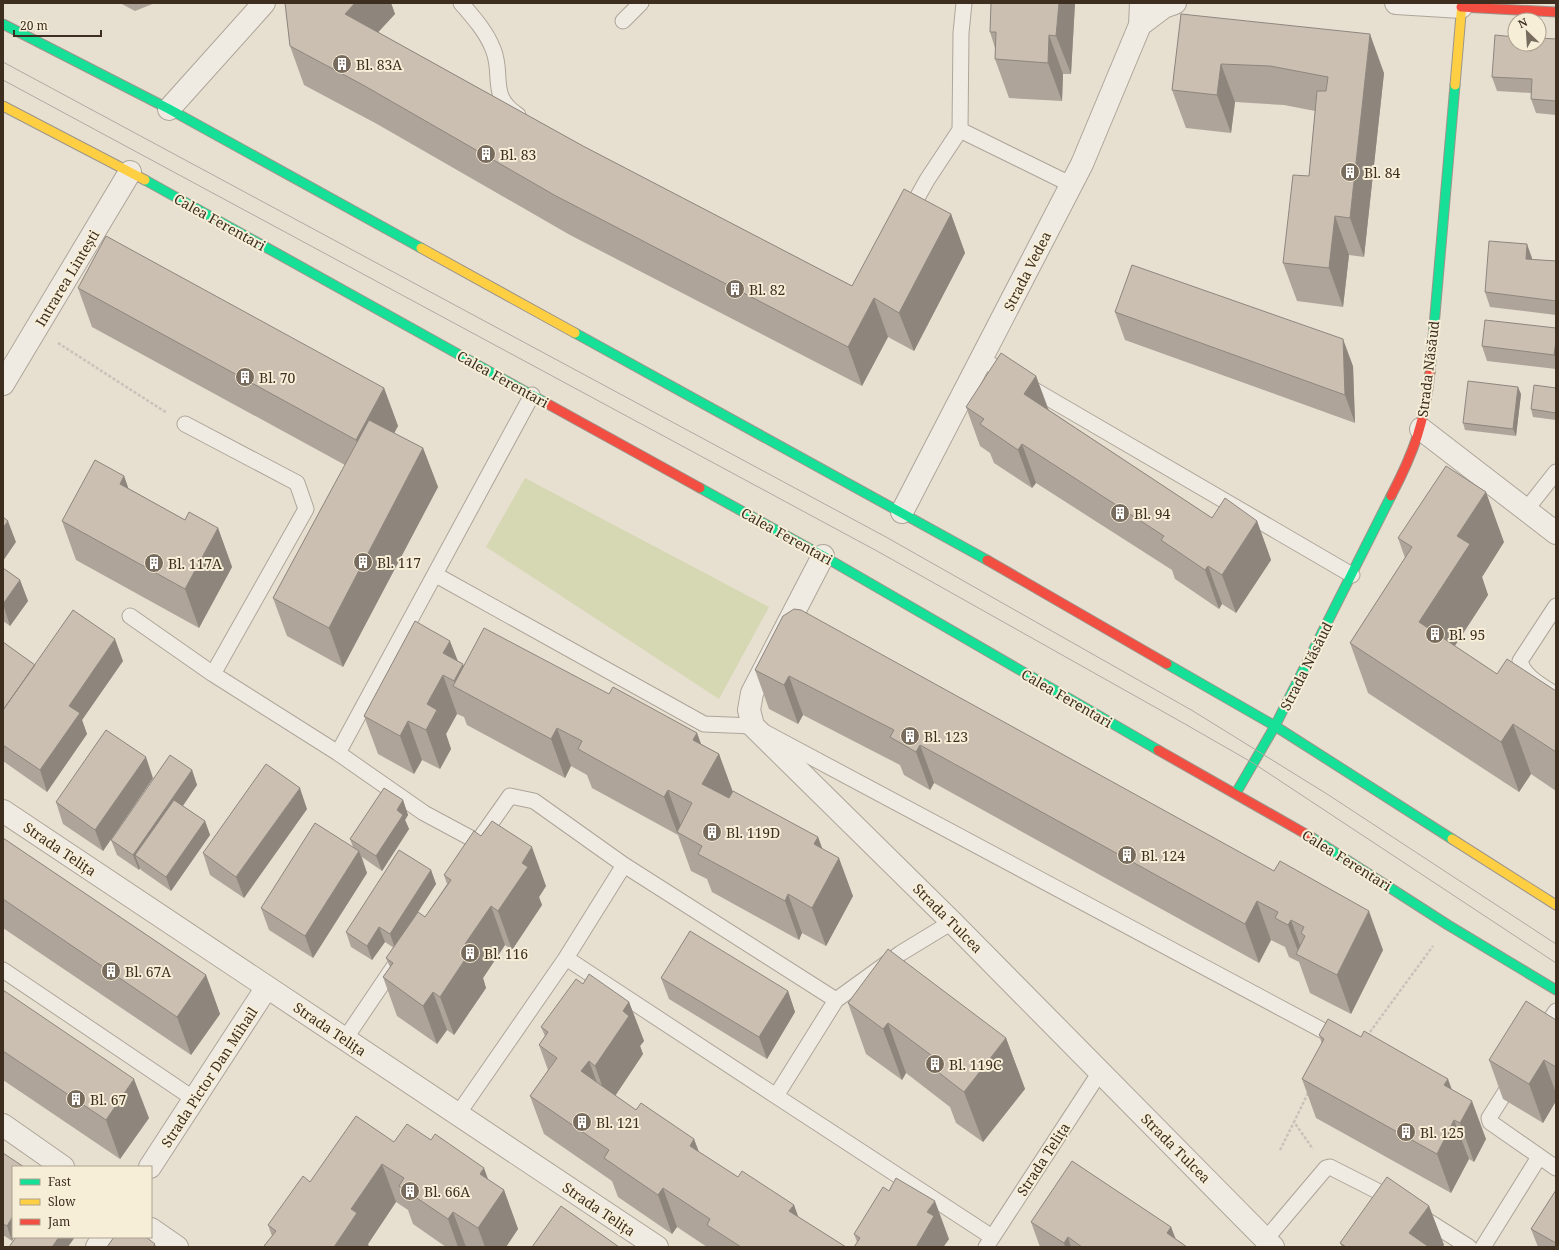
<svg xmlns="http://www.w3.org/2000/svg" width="1559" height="1250" font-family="'Noto Serif',serif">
  <rect width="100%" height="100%" fill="#e7e0d1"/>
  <path fill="#d6d7b3" d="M525 478 769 607 719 699 486 547Z"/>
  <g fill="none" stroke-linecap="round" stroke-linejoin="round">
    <g stroke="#ada599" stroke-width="17">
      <path id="lane" d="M461 3C473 17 486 31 493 49 504 75 488 96 518 115
        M623 21 641 3
        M960 130 1072 185
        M908 214 927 180 960 130 961 33 964 3
        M983 360 1352 575
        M185 424 297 483 306 509 213 674
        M1526 510 1556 472
        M436 575 704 724 753 726 1335 1037
        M1556 606 1520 661C1524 677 1543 686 1556 695
        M130 616 213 674 338 753 424 813 478 842
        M338 753 532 395
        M566 958 776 1096 836 1000 624 865
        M3 970 194 1099
        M836 1000 901 953 952 922
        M1541 1034 1556 1011
        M345 1039 395 965
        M1513 1080 1489 1118 1490 1122 1556 1168
        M776 1096 992 1237
        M458 1114 566 958 624 865 534 801 510 796 481 837
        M1420 1216 1469 1247
        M1266 1239 1326 1168 1330 1167 1395 1200
        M986 1247 1100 1072
        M1483 1247 1539 1157"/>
    </g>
    <g stroke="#ada599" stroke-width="24">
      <path id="street" d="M1396 3 1461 7
        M1140 25 1164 7 1175 3
        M169 109 264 3
        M3 384 130 172
        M1421 429 1556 533
        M902 512 1082 164 1140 25 1141 3
        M823 556 752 693 749 710 753 726 952 922 1273 1247
        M3 811 657 1247
        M3 1125 63 1167
        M150 1167 267 987
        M151 1229 177 1247
        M97 1247 103 1237"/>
    </g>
    <g stroke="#9c958a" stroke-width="11">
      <path id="fast" d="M3 24 169 109 421 248
        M145 180 546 403
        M575 333 987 560
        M1430 372 1455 85
        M700 488 823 556 1158 750
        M1167 664 1275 726 1452 839
        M1236 793 1275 726 1391 496
        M1311 837 1448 925 1556 990"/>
    </g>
    <g stroke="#9c958a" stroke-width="11">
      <path id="slow" d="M1455 85 1462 3
        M3 106 145 180
        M421 248 575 333
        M1452 839 1556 905"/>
    </g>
    <g stroke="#9c958a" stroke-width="11">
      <path id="jam" d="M1461 7 1556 12
        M546 403 700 488
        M1391 496C1414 452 1425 422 1430 372
        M987 560 1167 664
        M1158 750 1311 837"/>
    </g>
    <path stroke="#c8c2b9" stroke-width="2.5" stroke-dasharray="3 2" stroke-linecap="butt" d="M58 343 167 413
      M1367 1036 1433 946
      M1308 1093 1294 1122 1313 1149
      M1280 1150 1294 1122"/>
    <use href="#lane" stroke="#efebe3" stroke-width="15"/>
    <use href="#street" stroke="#efebe3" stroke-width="22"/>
    <use href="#fast" stroke="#16e098" stroke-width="9"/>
    <use href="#slow" stroke="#ffcf43" stroke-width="9"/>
    <use href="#jam" stroke="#f24e42" stroke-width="9"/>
    <path stroke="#afaaa2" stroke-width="1" d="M3 62 886 537 1193 711 1327 794 1556 944
      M3 80 877 551 1185 724 1253 763 1556 963"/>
  </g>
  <path fill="#afa499" d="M120 3H155L135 11Z
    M285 3H391L395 14 378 32 583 146 852 286 951 214 965 253 914 351 888 337 862 386 570 235 377 124 304 85 290 46Z
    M991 3H1075L1071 74H1063L1062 101 1009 98 995 59V48L990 32Z
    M1181 14 1384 73 1364 257 1349 255 1343 307 1297 301 1283 263 1309 176 1315 111 1284 105 1235 102 1231 133 1186 128 1172 90Z
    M1556 39V115L1536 113 1531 99V93L1497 91 1492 77Z
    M1532 258V260L1556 261V315L1490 307 1485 292Z
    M78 288 384 388 398 426 394 433 423 448 438 487 343 667 287 636 273 598 345 465 92 327Z
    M1115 312 1353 366 1355 423 1125 340Z
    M1556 328V369L1487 361 1482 346Z
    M1036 376 1049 410 1212 518 1257 521 1271 560 1236 613 1222 604 1219 609 1175 579 1172 570 1036 483 1032 488 994 463 990 453 980 446 966 407Z
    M1556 388V420L1533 417 1531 409Z
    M1521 394 1516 436 1465 430 1463 423Z
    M124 476 128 488 185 520 218 528 232 567 199 628 76 560 62 521Z
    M1398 538 1504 542 1482 577 1488 595 1455 646 1497 674 1556 691V791L1531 774 1519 792 1368 693 1350 643 1405 558Z
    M3 568 20 580 28 601 10 626 3 621Z
    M783 616 1383 950 1351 1014 1310 993 1299 962 1289 957 1285 947 1271 940 1259 963 934 783 930 790 904 775 900 765 803 715 798 724 769 709 755 670Z
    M3 642 35 665 123 661 82 720 87 734 47 792 3 761Z
    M458 661 464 666 609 694 697 733 701 744 719 754 732 792 818 837 822 848 853 896 826 946 802 933 799 940 712 892 707 879 691 871 678 835 592 788 587 775 571 766 565 778 467 725 464 717 457 714 446 734 451 749 440 769 422 760 414 774 378 754 364 716Z
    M192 770 197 785 183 806 205 821 210 835 171 891 141 870 140 868 139 870 117 855 111 840Z
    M153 778 103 851 63 824 56 802Z
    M403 800 408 815 405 820 409 829 382 871 362 857 367 873 313 958 269 930 261 908 353 847 350 839Z
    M307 809 244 898 210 875 203 853Z
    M3 838 206 975 220 1014 191 1055 3 928Z
    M431 870 436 884 415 916 425 917 447 884 444 875 546 886 539 897 542 905 512 950 505 945 483 978 486 988 454 1035 447 1030 437 1044 397 1016 383 977 390 967 386 958 394 948 385 942 372 960 351 947 346 932Z
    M661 978 788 991 795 1012 767 1059 669 999Z
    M583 984 629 1002 644 1041 640 1046 643 1054 615 1096 636 1110 694 1139 699 1152 738 1177 794 1205 798 1217 846 1247H707L677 1227 672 1234 618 1197 612 1181 544 1134 530 1096 548 1070 539 1045 545 1036 541 1027Z
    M3 990 149 1118 120 1159 3 1080Z
    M848 1003 1006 1038 1025 1089 983 1142 956 1123 950 1107 906 1073 902 1080 866 1054Z
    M1556 1020V1101L1543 1123 1503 1099 1489 1060Z
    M1319 1035 1452 1090 1486 1139 1474 1162 1469 1159 1451 1193 1316 1118 1302 1079 1322 1044Z
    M394 1142 489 1180 504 1190 518 1229 506 1247H446L413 1224 408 1210 396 1202 368 1244 369 1247H264V1246L272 1236 268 1225 310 1182Z
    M3 1153 12 1241 3 1235Z
    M1556 1190V1247H1538L1531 1229Z
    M1429 1206 1444 1245 1442 1247H1342L1340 1243Z
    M1031 1222 1171 1227 1176 1239 1187 1247H1040Z
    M854 1234 949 1239 944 1246 945 1247H854L857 1242Z"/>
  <path fill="#8e867d" d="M355 3H391L395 14 359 53 345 14Z
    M1059 3H1075L1071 74 1056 36Z
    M1370 34 1384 73 1364 257 1350 218Z
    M1049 35 1063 74 1062 101 1048 63Z
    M1221 64 1235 102 1231 133 1217 95Z
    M951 214 965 253 914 351 899 313Z
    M1335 216 1349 255 1343 307 1329 268Z
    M1527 244 1532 258 1531 274 1526 259Z
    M874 298 888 337 862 386 848 347Z
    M1343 339 1353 366 1355 423 1345 395Z
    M1556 341V359L1554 355Z
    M1036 376 1050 415 1024 394Z
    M1518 387 1521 394 1516 436 1513 429Z
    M384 388 398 426 370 479 356 440Z
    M1022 444 1036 483 1032 488 1018 450Z
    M423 448 438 487 343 667 329 628Z
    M124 476 138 515 120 484Z
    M1486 492 1504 542 1482 577 1488 595 1437 673 1419 622 1457 536Z
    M8 521 16 542 3 561V528Z
    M1257 521 1271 560 1236 613 1222 575Z
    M218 528 232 567 199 628 185 589Z
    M1208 566 1222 604 1219 609 1205 570Z
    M20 580 28 601 10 626 3 604Z
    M115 639 123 661 82 720 87 734 47 792 40 770 69 706Z
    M450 641 461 669 463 664 475 698 457 688 443 653Z
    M443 675 457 714 446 734 451 749 440 769 426 730 427 704Z
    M789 676 803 715 798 724 784 685Z
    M408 721 422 760 414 774 400 736Z
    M1513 724 1531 774 1519 792 1501 742Z
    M557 728 571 766 565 778 551 739Z
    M697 733 710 769 719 754 733 792 716 822 702 784 693 740Z
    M920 745 934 783 930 790 916 752Z
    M146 757 153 778 103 851 95 830Z
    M192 770 197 785 144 862 135 855 140 868 139 870 133 855Z
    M300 788 307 809 244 898 236 877Z
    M668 790 682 829 677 832 664 797Z
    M403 800 408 815 405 820 409 829 382 871 376 856 397 810Z
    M205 821 210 835 171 891 166 877Z
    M818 837 831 873 839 858 853 896 826 946 812 908 814 844Z
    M532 847 546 886 539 897 542 905 512 950 498 911 522 863Z
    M359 851 367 873 313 958 305 936Z
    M431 870 436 884 395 948 390 934Z
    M788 894 802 933 799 940 785 901Z
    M1257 901 1271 940 1259 963 1245 924Z
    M491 906 505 945 483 978 486 988 454 1035 440 997 465 944Z
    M1369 911 1383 950 1351 1014 1337 975Z
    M1291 920 1305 959 1300 956 1288 925Z
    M379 927 385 942 372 960 367 946Z
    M206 975 220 1014 191 1055 177 1017Z
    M788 991 795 1012 767 1059 759 1037Z
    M433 992 447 1030 437 1044 423 1006Z
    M629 1002 644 1041 640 1046 643 1054 609 1105 595 1066 623 1011Z
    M888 1023 906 1073 902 1080 883 1029Z
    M1006 1038 1025 1089 983 1142 964 1092Z
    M1544 1060 1556 1093V1101L1543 1123 1529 1084Z
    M589 1061 603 1099 581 1071Z
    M134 1079 149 1118 120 1159 106 1120Z
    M1448 1079 1462 1117 1444 1085Z
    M1472 1101 1486 1139 1474 1162 1460 1123Z
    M1454 1120 1469 1159 1451 1193 1437 1154Z
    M694 1139 708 1177 690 1146Z
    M382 1164 396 1202 368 1244 369 1247H334L351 1209Z
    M484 1168 496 1201 504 1190 518 1229 506 1247H485L478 1228 480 1174Z
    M663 1188 677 1227 672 1234 658 1195Z
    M935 1201 949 1239 944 1246 945 1247H916L927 1212Z
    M794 1205 808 1244 789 1211Z
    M1429 1206 1444 1245 1442 1247H1414L1409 1233Z
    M453 1212 466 1247H458L448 1219Z
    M13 1216V1237H14L12 1241 7 1226Z
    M1171 1227 1178 1247 1167 1233Z
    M59 1237H75L68 1247H52Z
    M1068 1237 1071 1247H1065L1064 1243Z"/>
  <path fill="#cbbfb2" stroke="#8e867d" d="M285 3H355L345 14 583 146 852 286 904 189 951 214 899 313 874 298 848 347 556 196 363 85 290 46Z
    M991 3H1059L1056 36 1049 35 1048 63 995 59 996 32H990Z
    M1181 14 1370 34 1350 218 1335 216 1329 268 1283 263 1293 175 1309 176 1317 91H1326L1328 77 1270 66 1221 64 1217 95 1172 90Z
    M1495 35 1515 37V44H1539V38L1556 39V101L1531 99 1532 79 1492 77Z
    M106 236 384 388 356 440 78 288Z
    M1489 241 1527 244 1526 259 1556 261V301L1485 292Z
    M1132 265 1343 339 1345 395 1115 312Z
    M1485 320 1556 328V341L1554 355 1482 346Z
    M1001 353 1036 376 1024 394 1212 518 1225 498 1257 521 1222 575 1208 566 1205 570 1161 540 1164 536 1022 444 1018 450 980 424 984 419 966 407Z
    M1468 381 1518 387 1513 429 1463 423Z
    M1534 385 1556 388V413L1531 409Z
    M369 420 423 448 329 628 273 598Z
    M95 460 124 476 120 484 185 520 189 512 218 528 185 589 62 521Z
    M1446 466 1486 492 1457 536 1470 544 1419 622 1497 674 1507 659 1556 691V752L1513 724 1501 742 1350 643 1412 547 1398 538Z
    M3 517 8 521 3 528Z
    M3 568 20 580 3 604Z
    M794 609 801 610 1274 871 1280 861 1369 911 1337 975 1296 954 1305 936 1301 933 1304 927 1291 920 1288 925 1275 918 1278 912 1257 901 1245 924 920 745 916 752 890 737 894 730 789 676 784 685 755 670 783 616Z
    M73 610 115 639 69 706 80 713 40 770 3 745V710Z
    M415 621 450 641 443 653 463 664 454 681 443 675 427 704 437 710 426 730 408 721 400 736 364 716Z
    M484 628 609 694 613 687 697 733 693 740 719 754 702 784 729 798 733 791 818 837 814 844 839 858 812 908 788 894 785 901 698 854 702 846 677 832 692 803 668 790 664 797 578 749 582 741 557 728 551 739 453 686Z
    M3 642 35 665 3 710Z
    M106 730 146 757 95 830 56 802Z
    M170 755 192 770 133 855 111 840Z
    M266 764 300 788 236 877 203 853Z
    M384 788 403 800 397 810 403 815 376 856 350 839Z
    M174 800 205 821 166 877 135 855Z
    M492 821 532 847 522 863 528 867 498 911 491 906 465 944 472 949 440 997 433 992 423 1006 383 977 393 963 386 958 418 912 425 917 451 880 444 875 474 831 481 836Z
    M315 823 359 851 305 936 261 908Z
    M3 838 206 975 177 1017 3 899Z
    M399 850 431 870 390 934 379 927 367 946 346 932Z
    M690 931 788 991 759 1037 661 978Z
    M888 949 1006 1038 964 1092 938 1072 943 1064 888 1023 883 1029 848 1003Z
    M589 974 629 1002 623 1011 629 1016 595 1066 589 1061 581 1071 636 1110 641 1103 694 1139 690 1146 738 1177 742 1171 794 1205 789 1211 846 1247H741L707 1225 710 1219 663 1188 658 1195 604 1158 609 1150 530 1096 557 1058 539 1045 548 1032 541 1027 576 979 583 984Z
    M3 990 134 1079 106 1120 3 1051Z
    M1526 1001 1556 1020V1067L1544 1060 1529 1084 1489 1060Z
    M1328 1019 1361 1037 1364 1031 1448 1079 1444 1085 1472 1101 1460 1123 1454 1120 1437 1154 1302 1079 1324 1039 1319 1035Z
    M356 1116 394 1142 407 1124 431 1140 435 1134 484 1168 480 1174 504 1190 478 1228 453 1212 448 1219 399 1186 404 1178 382 1164 351 1209 357 1213 334 1247H265L264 1246 276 1231 268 1225 303 1176 310 1182Z
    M3 1153 24 1167H13V1216L7 1226 3 1224Z
    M1072 1161 1171 1227 1167 1233 1187 1247H1082L1068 1237 1064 1243 1031 1222Z
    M1387 1177 1429 1206 1409 1233 1429 1247H1346L1340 1243Z
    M896 1178 935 1201 927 1212 934 1216 916 1247H854L860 1238 854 1234 883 1187 889 1191Z
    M1556 1190V1243L1531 1229Z
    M561 1206 619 1247H532Z
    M16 1237H59L52 1247H9Z
    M114 1237H146L155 1244 153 1247H107Z"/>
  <defs>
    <g id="building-disc" transform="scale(1)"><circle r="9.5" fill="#786c5e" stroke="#f7eed8"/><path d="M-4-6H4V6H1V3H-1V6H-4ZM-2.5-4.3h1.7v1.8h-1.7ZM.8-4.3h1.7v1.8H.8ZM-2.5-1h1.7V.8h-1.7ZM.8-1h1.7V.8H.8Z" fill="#fff"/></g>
  </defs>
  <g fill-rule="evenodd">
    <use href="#building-disc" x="342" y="64"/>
    <use href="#building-disc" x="486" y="154"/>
    <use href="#building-disc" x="1350" y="172"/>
    <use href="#building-disc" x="735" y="289"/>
    <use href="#building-disc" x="245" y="377"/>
    <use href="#building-disc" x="1120" y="513"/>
    <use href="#building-disc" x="363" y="562"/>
    <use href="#building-disc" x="154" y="563"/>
    <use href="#building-disc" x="1435" y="634"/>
    <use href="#building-disc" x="910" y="736"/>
    <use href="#building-disc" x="712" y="832"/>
    <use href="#building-disc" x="1127" y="855"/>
    <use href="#building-disc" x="470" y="953"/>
    <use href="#building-disc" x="111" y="971"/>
    <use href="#building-disc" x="935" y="1064"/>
    <use href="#building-disc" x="76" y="1099"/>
    <use href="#building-disc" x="582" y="1122"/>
    <use href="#building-disc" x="1406" y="1132"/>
    <use href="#building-disc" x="410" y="1191"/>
  </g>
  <g text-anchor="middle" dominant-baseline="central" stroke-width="4" stroke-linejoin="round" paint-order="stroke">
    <g font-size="14" fill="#3d2e20" stroke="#f7eed8" text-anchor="start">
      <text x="356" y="64">Bl. 83A</text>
      <text x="500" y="154">Bl. 83</text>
      <text x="1364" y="172">Bl. 84</text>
      <text x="749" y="289">Bl. 82</text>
      <text x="259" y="377">Bl. 70</text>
      <text x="1134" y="513">Bl. 94</text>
      <text x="377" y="562">Bl. 117</text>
      <text x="168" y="563">Bl. 117A</text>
      <text x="1449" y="634">Bl. 95</text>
      <text x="924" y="736">Bl. 123</text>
      <text x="726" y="832">Bl. 119D</text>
      <text x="1141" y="855">Bl. 124</text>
      <text x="484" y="953">Bl. 116</text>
      <text x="125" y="971">Bl. 67A</text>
      <text x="949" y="1064">Bl. 119C</text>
      <text x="90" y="1099">Bl. 67</text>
      <text x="596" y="1122">Bl. 121</text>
      <text x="1420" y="1132">Bl. 125</text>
      <text x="424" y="1191">Bl. 66A</text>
    </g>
    <g font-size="14" fill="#3d2e20" stroke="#f7eed8">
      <text transform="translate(220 222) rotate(29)">Calea Ferentari</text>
      <text transform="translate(1027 271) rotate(-63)">Strada Vedea</text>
      <text transform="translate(67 278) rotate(-59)">Intrarea Lintești</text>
      <text transform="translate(1428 369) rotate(-83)">Strada Năsăud</text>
      <text transform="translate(503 379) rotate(29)">Calea Ferentari</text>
      <text transform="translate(787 536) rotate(29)">Calea Ferentari</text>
      <text transform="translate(1306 666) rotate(-63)">Strada Năsăud</text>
      <text transform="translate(1067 698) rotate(30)">Calea Ferentari</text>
      <text transform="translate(60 849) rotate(34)">Strada Telița</text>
      <text transform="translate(1347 860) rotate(32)">Calea Ferentari</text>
      <text transform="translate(948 918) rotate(45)">Strada Tulcea</text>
      <text transform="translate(330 1029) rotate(34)">Strada Telița</text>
      <text transform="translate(209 1077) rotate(-57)">Strada Pictor Dan Mihail</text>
      <text transform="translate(1176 1148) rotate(45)">Strada Tulcea</text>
      <text transform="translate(1043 1159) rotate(-57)">Strada Telița</text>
      <text transform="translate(599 1209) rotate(34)">Strada Telița</text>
    </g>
  </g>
  <rect width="1559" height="1250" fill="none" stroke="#3d2e20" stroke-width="8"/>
  <rect x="12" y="1166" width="140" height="72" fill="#f7eed8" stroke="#ada18e"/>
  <rect x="20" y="1179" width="20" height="6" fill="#16e098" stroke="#ada18e"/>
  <text x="48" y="1186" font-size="12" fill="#3d2e20">Fast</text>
  <rect x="20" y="1199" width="20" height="6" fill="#ffcf43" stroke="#ada18e"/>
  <text x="48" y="1206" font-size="12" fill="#3d2e20">Slow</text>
  <rect x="20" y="1219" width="20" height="6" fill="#f24e42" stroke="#ada18e"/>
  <text x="48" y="1226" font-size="12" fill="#3d2e20">Jam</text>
  <g transform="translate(1527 32) rotate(335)"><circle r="19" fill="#f7eed8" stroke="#ada18e"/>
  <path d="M0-3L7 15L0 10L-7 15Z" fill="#786c5e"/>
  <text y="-6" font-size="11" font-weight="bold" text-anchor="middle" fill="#3d2e20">N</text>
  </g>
  <path d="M14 30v6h87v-6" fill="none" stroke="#3d2e20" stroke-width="2"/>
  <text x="20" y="30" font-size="12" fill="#3d2e20" stroke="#f7eed8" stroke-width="3" paint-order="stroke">20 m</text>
</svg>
